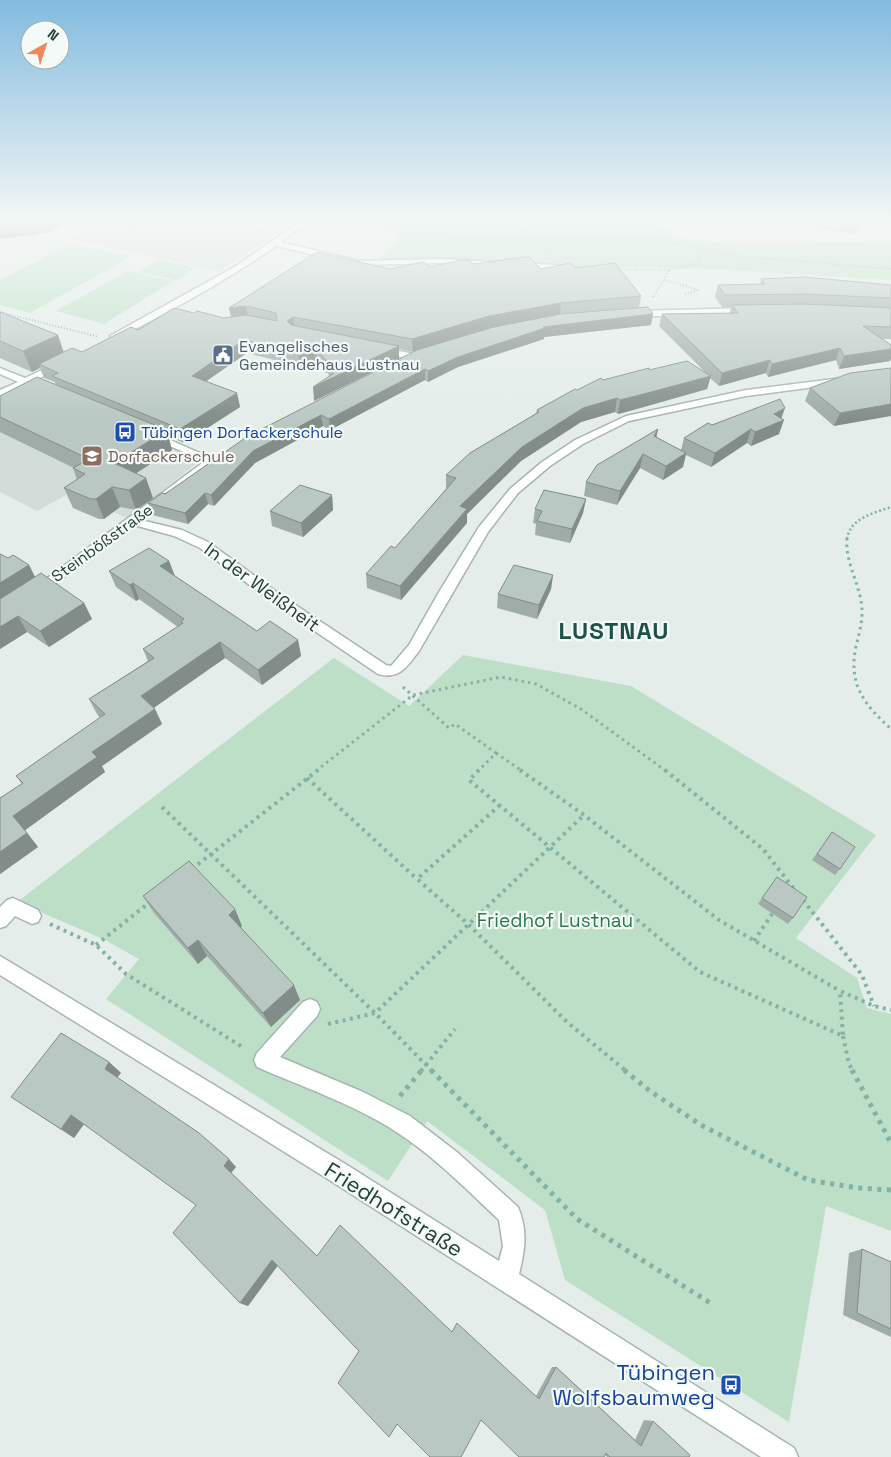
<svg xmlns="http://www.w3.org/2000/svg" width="891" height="1457" font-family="'Space Grotesk',sans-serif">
  <rect width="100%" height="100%" fill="#e4ede9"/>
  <path fill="#d2ddd9" d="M104 219H216L271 230 273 233 268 237 271 238 219 271 68 238Z
    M27 392 198 462 128 518 84 501 70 493 37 511 0 492V406Z"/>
  <path fill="#bddfc7" d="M405 219 530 226 552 219H580L597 222 667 226 675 238 736 244 891 241V280L714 269 590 266 579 268 469 261 376 264 402 233 365 224Z
    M71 244 130 257 30 313 0 305V280Z
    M158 260 195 268 176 280 139 272Z
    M128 271 173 281 104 324 56 311Z
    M463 655 631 686 876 835 796 938 857 978 867 1008 891 1014V1231L826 1206 789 1422 565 1280 545 1210 427 1121 388 1181 106 999 139 959 103 939 17 902 334 658 409 706Z"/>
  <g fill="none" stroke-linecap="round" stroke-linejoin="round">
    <g stroke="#a6b5b1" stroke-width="3">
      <path id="minor" d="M304 219H312L281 242 359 261 441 259 573 266 577 268 573 270 441 263 359 265 276 246C226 281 173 310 118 338H112L110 336 236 266Z
        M750 308 754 311 753 313 633 317 629 314 633 311Z
        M379 347 414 354 419 357 414 360 376 352 374 350Z
        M59 362 64 365 62 367 34 381 37 384 35 386 26 385 0 397V390L18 382 0 374V368L25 378Z
        M842 378 847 381 845 383 746 396 629 421 583 444 550 466 518 493 488 532 419 651C407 667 399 680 378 674L275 604 200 548 174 536 134 525 41 594 36 595 30 591 205 461 148 437 147 435 148 433 152 432 218 461 141 520 182 530 208 542 285 598 386 665 391 666 409 645 439 592 479 527 510 489 542 462 575 440 626 416 746 390Z
        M13 898 38 910 41 916 38 922 32 924 15 916 6 926 0 928V907L7 900Z
        M0 956 347 1165 499 1261 503 1246 499 1220C466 1189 434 1156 395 1131 353 1104 303 1087 257 1067L254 1060 257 1053 303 1002 310 999 317 1002 320 1009 317 1016 280 1057 363 1092 410 1116 458 1153 518 1207C528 1231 525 1250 519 1274L794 1448 798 1457H761L331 1181 0 975Z"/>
    </g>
    <path stroke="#84b1a5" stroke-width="2" stroke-dasharray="1 2" stroke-linecap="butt" d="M247 219 271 224
      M324 219 356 223 402 233 443 235 509 244 530 245 591 240 678 244 737 256 891 269
      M32 235 34 242
      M546 250 557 243
      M616 269 669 270 664 280 699 290 685 294
      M669 270 697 264 703 250
      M653 297 664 280
      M0 312 99 337"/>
    <path stroke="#84b1a5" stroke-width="2.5" stroke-dasharray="2 2.5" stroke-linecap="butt" d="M847 539C850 518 874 513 891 507"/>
    <path stroke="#84b1a5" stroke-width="3" stroke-dasharray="2.5 4" stroke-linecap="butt" d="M847 538C845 560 857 579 861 601 864 616 860 631 856 646 848 685 864 704 891 729
      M403 687 449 728 455 724 496 753 478 771
      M496 753 522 771
      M316 771 413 695 501 677 536 684 581 709 666 771"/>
    <path stroke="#84b1a5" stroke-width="4" stroke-dasharray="3 4.5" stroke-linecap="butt" d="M479 770 469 780 700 972 843 1036 840 991 874 1006 891 1010
      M520 770 584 815 719 920 840 991
      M665 770 763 849 794 889
      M307 778 417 879
      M500 805 417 879 468 924 567 1022 626 1071
      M162 807 375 1013 432 1071
      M192 869 318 770
      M803 900 862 975 874 1006
      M50 924 96 945 126 974 244 1048
      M754 941 772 914
      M96 945 150 902
      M328 1024 375 1013 584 815
      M843 1036 849 1064 853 1071
      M421 1071 455 1029"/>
    <path stroke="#84b1a5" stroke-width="5" stroke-dasharray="4 5.5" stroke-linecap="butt" d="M431 1070 577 1219 712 1304
      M624 1070 650 1091 701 1125 808 1180 858 1188 891 1190
      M852 1070 891 1143
      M400 1096 422 1070"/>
    <use href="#minor" fill="#fff" fill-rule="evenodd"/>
  </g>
  <path fill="#9faca8" d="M97 219H137L135 227Z
    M632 219H657L656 221Z
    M806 219H864L858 234 822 230Z
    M474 264 541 269 576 268 641 296 639 308 651 325 544 337V339L458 367 428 382 425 380 330 430 323 426 255 463 214 506 208 504 188 524 152 515 148 503 413 352 399 349V359L314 401 329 376 328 373H326L317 359 301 369 298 366 247 353 206 381 237 393 240 407 184 443 168 436 172 450 136 473 153 498 136 510 120 507 104 519H99L73 508 64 488 77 480 73 468H74L0 432V396L55 384V382L44 378 40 368 32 372 0 358V312L64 352H82L138 330 194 313 224 318 231 317 229 308 390 269 430 267Z
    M761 279 891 285V339H882L891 345V358L890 361 839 369 836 360 768 377 766 373 719 386 710 378 707 389 634 410 618 414 615 412 581 422 521 461 467 514V523L401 600 367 588 366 574 395 548 446 489V475L536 413 537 410 577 390 603 380 649 370 705 372 659 326 662 314 730 313 731 307H722L715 297 718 285 760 284Z
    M891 368 834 426 805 401 810 388Z
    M781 418 779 434 751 446 747 443 711 467 686 455 683 467 663 480 640 468 617 505 584 496 586 482 658 429 656 438 681 450 684 438 712 425Z
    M332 495 333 510 303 537 272 526 270 511Z
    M586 499 583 513 570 543 535 535 536 524 533 523 535 509Z
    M0 554 8 558 29 565 35 577 84 603 92 619 49 647 27 632 0 649Z
    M169 561 175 576 257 631 298 640 301 656 262 685 225 658 154 707 162 724 102 766 105 772 25 830 38 847 0 874V798L22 784 16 776 100 718 97 714 89 699 148 661 143 649 178 627 139 599 136 601 116 587 109 571Z
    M553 575 551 589 537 619 497 608 498 594Z
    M832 832 840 869 835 875 812 860Z
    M143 896 242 926 241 928 300 1000 271 1027 207 956 198 964 154 913Z
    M762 898 793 918 788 924 758 904Z
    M109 1062 121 1073 117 1077 236 1167 231 1173 317 1256 452 1332 536 1396 552 1367H556L635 1440 644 1420 653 1421 689 1457H607L605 1455 481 1420 397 1424 389 1437 359 1351 278 1265 248 1306 240 1303 196 1205 84 1124 74 1138 11 1097Z
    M862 1249 891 1262V1337L843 1315 849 1253Z"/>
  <path fill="#828c88" d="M8 219H74L48 233 0 239V220Z
    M133 219H137L135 227Z
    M561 303 560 315 413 352 412 339 489 316Z
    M246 306 248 318 232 320 229 308Z
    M653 314 651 325 544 337V339L458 367 428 382V371L458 357 543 327Z
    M293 317 295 329 287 321Z
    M58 335 65 356 39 364 40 368 32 372 23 351Z
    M244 340 247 353 195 389 192 376Z
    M316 346 317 359 301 369 299 356Z
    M399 346V359L314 401 313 387Z
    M840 348 836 360 768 377 772 364Z
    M891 349V358L890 361 839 369 844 356Z
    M770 360 766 373 719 386 722 373Z
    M425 369V380L330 430 329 419Z
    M711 376 707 389 618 414 620 400Z
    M237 393 240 407 184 443 180 429Z
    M617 398 615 412 581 422 521 461 467 514V523L401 600 400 586 460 506 522 447 583 408Z
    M891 404V416L834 426 840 413Z
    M785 408 780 422 784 420 779 434 751 446 755 432 774 414Z
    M321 415 323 426 255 463 214 506 211 495 253 451Z
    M658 429 655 443 654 436Z
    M751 429 747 443 711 467 715 453Z
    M167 430 172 450 121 483 114 463Z
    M686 453 683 467 663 480 666 466Z
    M643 454 640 468 617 505 620 491Z
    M146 478 153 498 136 510 129 490Z
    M112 487 120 507 104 519 96 499Z
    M205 493 208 504 188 524 185 513Z
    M332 495 333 510 303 537 301 523Z
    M586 499 583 513 570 543 572 529Z
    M169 561 175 577 160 566Z
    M29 565 37 581 0 605V583Z
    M553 575 551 589 537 619 539 605Z
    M133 583 139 599 136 601 130 585Z
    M84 603 92 619 49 647 40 631Z
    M18 616 27 632 0 649V627Z
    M298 640 301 656 262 685 258 670Z
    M220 642 225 658 148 712 141 696Z
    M155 709 162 724 102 766 105 772 24 831 13 816 92 752Z
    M27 833 38 847 0 874V852Z
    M235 909 242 926 236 932 229 915Z
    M198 940 207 956 198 964 188 948Z
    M294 985 300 1000 271 1027 263 1013Z
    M109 1062 121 1073 116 1079 105 1069Z
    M71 1115 84 1124 74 1138 61 1129Z
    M229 1159 236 1167 231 1173 224 1166Z
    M272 1260 279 1264 248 1306 240 1303Z"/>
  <path fill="#b9c8c3" stroke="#828c88" d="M317 252 390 269 423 262 430 267 466 259 474 264 524 257H529L541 269 570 263 576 268 615 263 641 296 561 303 489 316 412 339 293 317 287 321 291 325 399 346 313 387 334 373 327 363 331 361 325 360 316 346 299 356 296 353 244 340 192 376 237 393 180 429 52 376 58 373 39 364 72 348 82 352 131 327 138 330 174 308 194 313 197 311 224 318 246 315 277 321 276 313 246 306 229 308Z
    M804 277 891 285V298L805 294 725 295 718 285 765 284 761 279Z
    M805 304 891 308V327L863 326 891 345V349L844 356 840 348 772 364 770 360 722 373 662 314 738 313 732 305Z
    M648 307 653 314 543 327 545 328 458 357 428 371 425 369 329 419 321 415 253 451 211 495 205 493 185 513 148 503 162 493 165 494 248 436 417 350 494 327 561 314Z
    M0 312 58 335 23 351 0 341Z
    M687 361 711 376 636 396 620 400 617 398 583 408 522 447 460 506 467 509 400 586 366 574 391 546 395 548 456 478 446 475 470 453 539 412 537 410 575 389 577 390 601 378 603 380 649 368V370Z
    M891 368V404L840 413 810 388 850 373Z
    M37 377 167 430 114 463 146 478 129 490 112 487 96 499H91L64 488 85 474 73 468 89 459 0 417V396Z
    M780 399 785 408 774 414 784 420 755 432 751 429 715 453 684 438 708 423 712 425Z
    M658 429 654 436 686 453 666 466 643 454 620 491 586 482 597 465Z
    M300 485 332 495 301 523 270 511Z
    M544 490 586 499 572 529 537 521 542 511 535 509Z
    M149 548 169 561 160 566 257 631 270 621 298 640 258 670 220 642 141 696 155 709 92 752 97 757 13 816 27 833 0 852V798L23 783 16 776 105 714 89 699 154 658 143 649 183 623 181 622 184 619 133 583 130 585 109 571Z
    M0 554 8 558 13 555 29 565 0 583Z
    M514 565 553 575 539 605 498 594Z
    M41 573 84 603 40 631 18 616 0 627V599Z
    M832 832 855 847 840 869 817 854Z
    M189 861 235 909 229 915 294 985 263 1013 198 940 188 948 143 896Z
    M777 877 807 897 793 918 762 898Z
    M61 1033 109 1062 105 1069 199 1133 229 1159 224 1166 317 1256 340 1225 452 1332 457 1323 539 1399 556 1367 641 1446 653 1421 690 1455 689 1457H610L606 1453 604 1457H519L481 1420 461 1457H430L397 1424 389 1437 338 1383 359 1351 272 1260 240 1303 173 1233 196 1205 71 1115 61 1129 11 1097Z
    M862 1249 891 1262V1329L857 1313Z"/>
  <linearGradient id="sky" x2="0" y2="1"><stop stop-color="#83bbe0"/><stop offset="0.52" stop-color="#f3f7f5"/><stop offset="1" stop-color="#f3f7f5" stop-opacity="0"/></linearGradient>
  <rect width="891" height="423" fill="url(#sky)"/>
  <defs>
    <g id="civic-square" transform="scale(1.125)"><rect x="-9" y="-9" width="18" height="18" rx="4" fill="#5c6f8a" stroke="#f4faf7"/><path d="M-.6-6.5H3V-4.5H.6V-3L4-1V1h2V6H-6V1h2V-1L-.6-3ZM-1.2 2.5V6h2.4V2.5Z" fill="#fff"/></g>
    <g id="bus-square" transform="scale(1.125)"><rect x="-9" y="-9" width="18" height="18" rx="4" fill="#1a4fb4" stroke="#f4faf7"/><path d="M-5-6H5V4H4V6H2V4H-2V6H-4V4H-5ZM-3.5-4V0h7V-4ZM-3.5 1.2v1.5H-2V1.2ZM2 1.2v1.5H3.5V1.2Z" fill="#fff"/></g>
    <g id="school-square" transform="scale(1.125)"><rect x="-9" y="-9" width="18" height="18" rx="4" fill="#8d6e63" stroke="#f4faf7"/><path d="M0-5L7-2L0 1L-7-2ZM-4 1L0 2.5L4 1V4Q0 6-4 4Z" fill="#fff"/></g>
  </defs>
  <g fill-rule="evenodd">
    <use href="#civic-square" x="223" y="355"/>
    <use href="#bus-square" x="125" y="432"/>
    <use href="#school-square" x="92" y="456"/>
    <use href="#bus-square" x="731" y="1385"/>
  </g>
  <g text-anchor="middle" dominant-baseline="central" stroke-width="4.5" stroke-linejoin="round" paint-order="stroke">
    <g font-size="16" fill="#4e5e75" stroke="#f4faf7" text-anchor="start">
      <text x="239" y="346">Evangelisches<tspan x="239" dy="18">Gemeindehaus Lustnau</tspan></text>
    </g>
    <g font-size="16" fill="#164399" stroke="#f4faf7" text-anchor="start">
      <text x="141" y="432">Tübingen Dorfackerschule</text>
    </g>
    <g font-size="16" fill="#785e54" stroke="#f4faf7" text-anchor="start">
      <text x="108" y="456">Dorfackerschule</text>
    </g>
    <g font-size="16" fill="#233f39" stroke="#f4faf7">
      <text transform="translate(102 543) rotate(-36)">Steinbößstraße</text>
    </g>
    <g font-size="19" fill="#233f39" stroke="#f4faf7">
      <text transform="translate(262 587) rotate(36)">In der Weißheit</text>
    </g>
    <g font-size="19" fill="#2c774c" stroke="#f4faf7">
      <text x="555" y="920">Friedhof Lustnau</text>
    </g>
    <g font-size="22" fill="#233f39" stroke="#f4faf7">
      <text transform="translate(394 1209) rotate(32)">Friedhofstraße</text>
    </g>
    <g font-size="22" fill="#164399" stroke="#f4faf7" text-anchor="end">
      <text x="715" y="1372">Tübingen<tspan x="715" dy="25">Wolfsbaumweg</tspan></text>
    </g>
    <g font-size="24" font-weight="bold" letter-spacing="1" fill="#1e5248" stroke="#f4faf7">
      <text x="614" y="630">LUSTNAU</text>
    </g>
  </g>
  <g transform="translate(45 45) rotate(39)"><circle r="24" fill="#f4faf7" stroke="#a0afab"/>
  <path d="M0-4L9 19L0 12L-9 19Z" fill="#f3875c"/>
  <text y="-8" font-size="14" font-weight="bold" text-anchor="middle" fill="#233f39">N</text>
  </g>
</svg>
